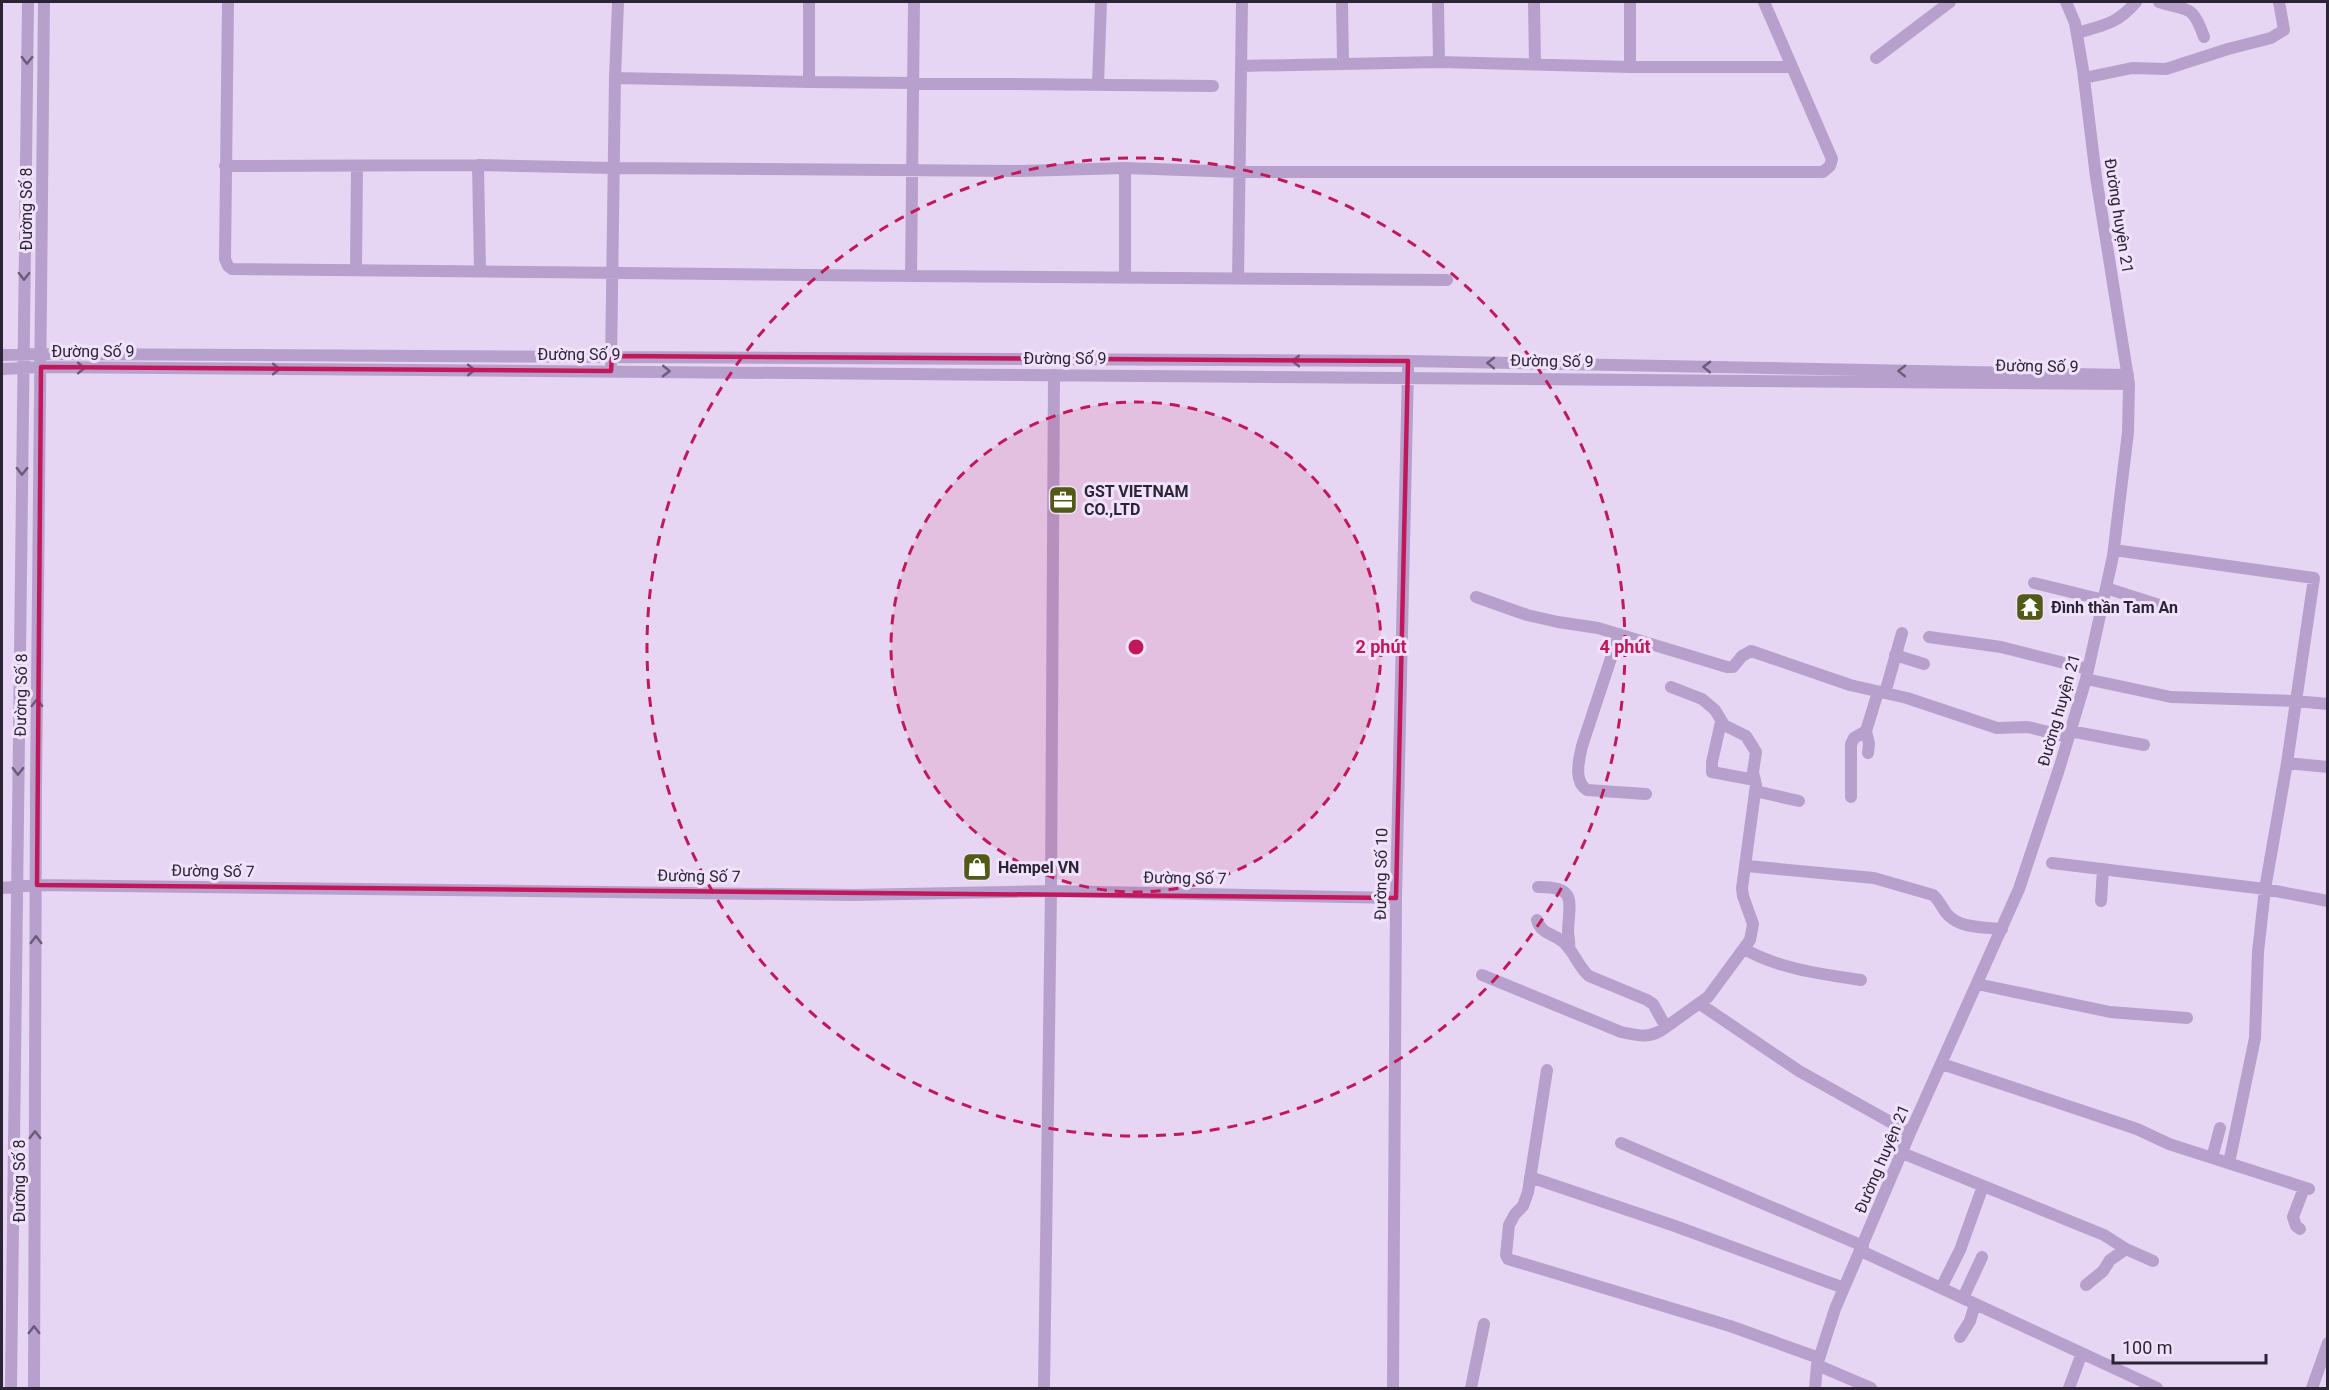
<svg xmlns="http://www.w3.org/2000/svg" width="2329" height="1390" font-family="Roboto,sans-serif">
  <rect width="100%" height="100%" fill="#e7d6f3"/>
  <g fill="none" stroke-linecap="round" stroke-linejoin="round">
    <path stroke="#b7a1cc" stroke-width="12" d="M228 2 225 259 228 266 232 269 911 276 914 2
      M809 2V82
      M1342 2 1343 62
      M1438 2 1439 62
      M1534 2 1535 64
      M1630 2V67
      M2159 2C2189 12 2192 3 2204 37
      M2077 33C2104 25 2117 24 2136 2
      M1876 58 1950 2
      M1241 66 1439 62 1630 67H1791
      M615 78 809 82 1213 86
      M2084 78 2132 68 2166 69 2228 49 2271 38 2284 30 2279 2
      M1098 84 1101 2
      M478 165 480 271
      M225 166 478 165 614 168 1020 171 1125 168 1240 172H1823L1830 166 1832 159 1764 2
      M1125 168V278
      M356 270 357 166
      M911 276 1447 280
      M1238 278 1242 2
      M2 355 42 354 1408 361 2128 375
      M611 364 615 78 618 2
      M2 369 41 367C737 372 1433 377 2129 384
      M2114 550 2314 578 2287 763 2265 889 2258 952 2255 1038 2229 1163
      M2034 583 2104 600
      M2106 588 2159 605
      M1476 597 1527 615 1558 622 1598 628 1727 667H1733L1742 656 1751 651 1850 685 1907 698 1997 728 2028 727 2068 737
      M1619 634 1582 746C1579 760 1573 781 1587 790L1646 794
      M1929 637 2001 647 2088 669
      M1895 655 1924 664
      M2086 679 2171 697 2295 701 2328 704
      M1885 693 1902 633
      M1721 722 1712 762V772L1755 780
      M2070 731 2144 745
      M1868 753 1869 744 1866 731 1878 692
      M2287 763 2328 767
      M1755 791 1799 801
      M1851 797V744L1854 738 1866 731
      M2052 863 2265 889 2328 901
      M1747 866 1874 878 1933 895C1940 901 1942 908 1947 914 1960 929 1984 927 2002 929
      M1538 887C1576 887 1570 899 1568 930 1568 936 1570 942 1569 949
      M2 888 37 885 854 895 1051 891 1396 898
      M2101 901 2103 869
      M1537 920C1541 934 1552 933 1562 941 1574 950 1577 966 1589 976L1647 1000 1653 1004 1666 1027 1708 997 1750 940 1753 924 1743 896 1742 888 1756 785 1753 772 1756 752 1746 736 1724 725 1715 710 1702 699 1671 687
      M1744 949C1780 969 1820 974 1861 980
      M1482 975 1621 1032C1639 1036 1651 1039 1666 1027
      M1977 984 2110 1012 2187 1018
      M1700 1004 1799 1071 1910 1133
      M1942 1064 2137 1129 2169 1144 2309 1189
      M1547 1070 1528 1192 1523 1206 1515 1214 1509 1225 1506 1255 1508 1259 1730 1326 1819 1358
      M1621 1143 1863 1246
      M1902 1153 2104 1235 2126 1249 2153 1261
      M2212 1158 2220 1128
      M1530 1177 1675 1226 1844 1288
      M2300 1229 2296 1226 2293 1217 2304 1188
      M1861 1251 2157 1388
      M2086 1285 2103 1271 2110 1260 2126 1249
      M1941 1288 1960 1250 1983 1186
      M1963 1298 1982 1257
      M1960 1337 1970 1321 1975 1304
      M1817 1365 1871 1388
      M11 1388 28 2
      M34 1388 36 789 44 2
      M1044 1388 1051 891 1054 375
      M1393 1388 1396 898 1408 368
      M1471 1388 1484 1324
      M1815 1388 1817 1365 1835 1309 1910 1133 2019 889 2060 766 2086 679 2113 556 2128 432 2129 384 2096 177 2083 70 2075 23 2066 2
      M2069 1388 2082 1353
      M2312 1388 2328 1343"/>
  </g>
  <defs><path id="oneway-chevron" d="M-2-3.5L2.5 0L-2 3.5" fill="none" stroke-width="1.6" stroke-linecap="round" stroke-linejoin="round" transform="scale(1.5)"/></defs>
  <g stroke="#6a5c79">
    <use href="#oneway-chevron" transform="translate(27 60) rotate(91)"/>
    <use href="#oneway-chevron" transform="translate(24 276) rotate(91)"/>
    <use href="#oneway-chevron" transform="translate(1296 361) rotate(-180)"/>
    <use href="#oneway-chevron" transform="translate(1491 363) rotate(-179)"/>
    <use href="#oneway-chevron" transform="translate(1707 367) rotate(-179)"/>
    <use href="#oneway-chevron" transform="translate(81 368)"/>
    <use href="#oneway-chevron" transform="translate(276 369)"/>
    <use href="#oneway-chevron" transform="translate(471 370)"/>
    <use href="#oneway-chevron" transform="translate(666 371) rotate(1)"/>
    <use href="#oneway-chevron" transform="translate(1902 371) rotate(-179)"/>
    <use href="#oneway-chevron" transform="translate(22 471) rotate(91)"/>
    <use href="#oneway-chevron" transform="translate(37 703) rotate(-89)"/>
    <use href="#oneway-chevron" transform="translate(18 771) rotate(91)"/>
    <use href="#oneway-chevron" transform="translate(36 940) rotate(-90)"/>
    <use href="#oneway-chevron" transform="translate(35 1135) rotate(-90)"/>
    <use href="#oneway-chevron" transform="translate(34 1330) rotate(-90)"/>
  </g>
  <path fill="none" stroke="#c2185b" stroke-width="4.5" stroke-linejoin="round" d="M612 356 1408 361 1396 898 37 885 41 367 611 371Z"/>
  <circle cx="1136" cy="647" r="245" fill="#c2185b" fill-opacity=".12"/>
  <g fill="none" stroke="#c2185b" stroke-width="3" stroke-dasharray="10 8">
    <circle cx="1136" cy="647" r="245"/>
    <circle cx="1136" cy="647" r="489"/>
  </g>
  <defs>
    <g id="office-square" transform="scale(1.5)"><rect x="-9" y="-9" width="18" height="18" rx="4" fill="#525a17" stroke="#f1e2fb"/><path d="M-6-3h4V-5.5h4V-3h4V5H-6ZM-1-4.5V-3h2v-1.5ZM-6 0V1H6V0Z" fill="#fff"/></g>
    <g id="temple-square" transform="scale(1.5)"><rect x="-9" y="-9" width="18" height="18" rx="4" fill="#525a17" stroke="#f1e2fb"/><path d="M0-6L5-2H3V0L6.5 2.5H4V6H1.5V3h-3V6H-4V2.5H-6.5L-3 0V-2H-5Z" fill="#fff"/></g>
    <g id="shop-square" transform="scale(1.5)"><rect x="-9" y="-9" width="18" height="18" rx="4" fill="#525a17" stroke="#f1e2fb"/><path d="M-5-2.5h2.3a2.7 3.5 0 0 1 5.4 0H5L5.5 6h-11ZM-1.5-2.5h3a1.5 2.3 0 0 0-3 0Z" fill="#fff"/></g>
  </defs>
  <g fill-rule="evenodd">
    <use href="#office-square" x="1063" y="500"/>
    <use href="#temple-square" x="2030" y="607"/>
    <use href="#shop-square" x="977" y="867"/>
  </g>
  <g text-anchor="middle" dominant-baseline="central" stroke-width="6" stroke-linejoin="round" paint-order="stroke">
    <g font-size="16" fill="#2b2435" stroke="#f1e2fb">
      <text transform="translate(26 209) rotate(-90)">Đường Số 8</text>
      <text transform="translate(2119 216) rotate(81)">Đường huyện 21</text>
      <text x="93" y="351">Đường Số 9</text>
      <text x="579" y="354">Đường Số 9</text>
      <text x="1065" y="358">Đường Số 9</text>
      <text transform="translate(1552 361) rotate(1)">Đường Số 9</text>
      <text transform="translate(2037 366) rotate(1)">Đường Số 9</text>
      <text transform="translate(21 695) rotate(-89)">Đường Số 8</text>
      <text transform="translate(2059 710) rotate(-74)">Đường huyện 21</text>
      <text transform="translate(213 871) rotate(1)">Đường Số 7</text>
      <text transform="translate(1381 874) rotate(-89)">Đường Số 10</text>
      <text transform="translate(699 876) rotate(1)">Đường Số 7</text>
      <text transform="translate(1185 878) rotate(1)">Đường Số 7</text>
      <text transform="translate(1882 1159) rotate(-67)">Đường huyện 21</text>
      <text transform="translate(19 1181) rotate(-90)">Đường Số 8</text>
    </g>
    <g font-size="16" font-weight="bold" fill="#2b2435" stroke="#f1e2fb" text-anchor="start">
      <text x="1084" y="491">GST VIETNAM<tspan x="1084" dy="18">CO.,LTD</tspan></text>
      <text x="2051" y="607">Đình thần Tam An</text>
      <text x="998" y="867">Hempel VN</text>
    </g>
  </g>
  <circle cx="1136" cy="647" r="9" fill="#c2185b" stroke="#f1e2fb" stroke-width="3"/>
  <g font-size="18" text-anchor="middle" font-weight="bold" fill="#c2185b" stroke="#f1e2fb" stroke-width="6" stroke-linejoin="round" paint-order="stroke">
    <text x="1381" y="653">2 phút</text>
    <text x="1625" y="653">4 phút</text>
  </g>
  <rect width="2329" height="1390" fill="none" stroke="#2b2435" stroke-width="6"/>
  <path d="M2113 1354v9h153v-9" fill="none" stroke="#2b2435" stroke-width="3"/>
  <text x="2122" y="1354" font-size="18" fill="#2b2435" stroke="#f1e2fb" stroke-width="4.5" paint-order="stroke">100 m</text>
</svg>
